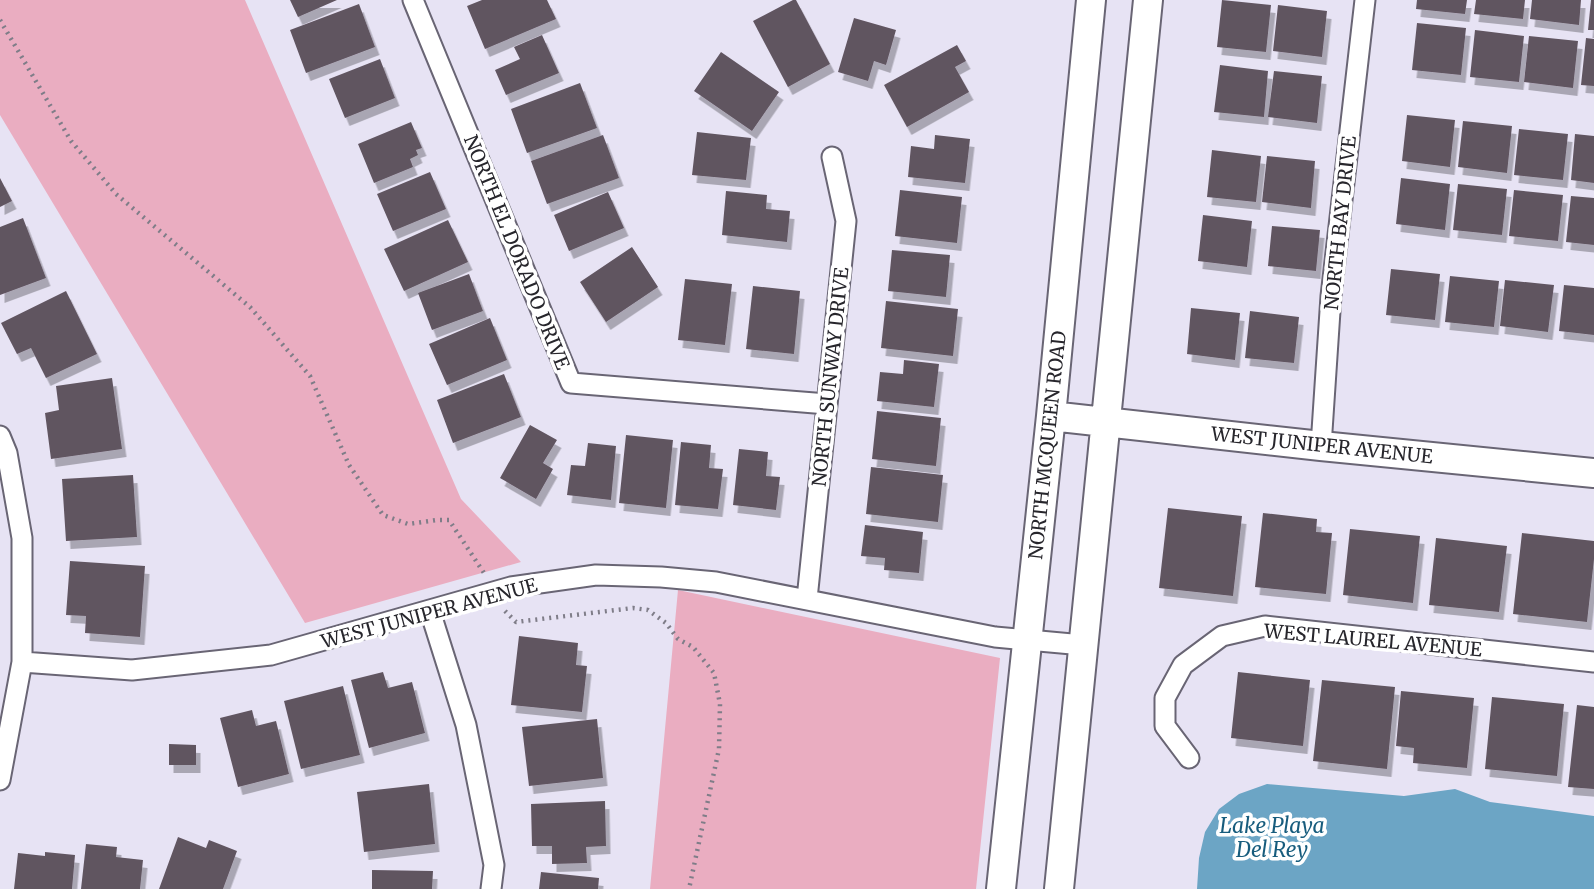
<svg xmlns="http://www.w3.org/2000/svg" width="1594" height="889" font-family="Merriweather,serif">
  <defs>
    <filter id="shadow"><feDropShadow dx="4.5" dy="8" stdDeviation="0" flood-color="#0004"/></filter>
  </defs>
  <rect width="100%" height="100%" fill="#e7e3f4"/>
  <path fill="#eaadc1" d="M0 0H245L461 499 521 562 305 623 0 115Z
    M678 590 1000 658 976 889H650Z"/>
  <path fill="#6ca5c5" d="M1267 784 1404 796 1455 789 1490 802 1594 816V889H1197L1199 858 1205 832 1219 809 1239 794Z"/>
  <path fill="#615561" filter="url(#shadow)" d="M290 0H337L298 17Z
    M482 0H547L556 19 485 49 467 6Z
    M793 0H796L830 64 788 87 753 21Z
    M1222 0 1271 5 1266 52 1217 47Z
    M1417 0H1467L1465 14 1416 9Z
    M1476 0H1525L1523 19 1474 14Z
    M1532 0H1581L1579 25 1530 19Z
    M1591 0H1594V30H1588Z
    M359 4 375 47 306 73 290 30Z
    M1278 5 1327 11 1322 57 1273 51Z
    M854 18 896 30 886 65 874 61 868 81 838 72Z
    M1417 23 1466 28 1461 75 1412 70Z
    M1475 30 1524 36 1519 82 1470 77Z
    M542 35 559 73 506 95 495 70 520 59 514 47Z
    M1529 36 1578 41 1573 88 1524 82Z
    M1586 38 1594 39V86L1581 85Z
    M957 45 966 61 955 67 969 92 907 127 884 85Z
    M721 52 779 92 752 131 694 91Z
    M380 59 395 98 345 118 329 79Z
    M1220 65 1268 71 1264 117 1214 112Z
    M1274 71 1322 76 1317 123 1268 117Z
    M580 83 597 128 527 153 511 109Z
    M1407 115 1455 120 1450 167 1402 161Z
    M1463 121 1512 126 1507 173 1458 167Z
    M411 122 422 148 416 150 418 155 410 159 413 167 374 183 358 144Z
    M1519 129 1568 134 1563 180 1514 175Z
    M697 132 751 138 746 180 692 175Z
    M1575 134 1594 136V183L1571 180Z
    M603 135 619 178 547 204 531 161Z
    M935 135 970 139 965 183 908 177 911 146 934 149Z
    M1212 150 1261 156 1256 202 1207 197Z
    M1267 156 1315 161 1311 208 1262 202Z
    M430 172 446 209 393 231 377 194Z
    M0 178 12 201 0 207Z
    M1401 178 1450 184 1445 230 1396 224Z
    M1458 184 1507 189 1502 235 1453 230Z
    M900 190 962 197 957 243 895 236Z
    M1514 190 1563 195 1558 241 1509 236Z
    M726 191 767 195 766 209 790 211 787 242 722 235Z
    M608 192 624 228 569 251 554 215Z
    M1571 196 1594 198V245L1566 242Z
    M1203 215 1252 221 1247 267 1198 261Z
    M23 218 46 278 0 295V227Z
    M448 220 468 262 404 291 384 249Z
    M1272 226 1320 230 1316 271 1268 266Z
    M632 247 658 287 606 322 580 282Z
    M892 250 950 255 946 297 888 291Z
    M1391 269 1440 274 1435 320 1386 315Z
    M469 274 483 311 432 330 418 293Z
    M1450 276 1499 281 1494 327 1445 322Z
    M685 279 732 284 725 345 678 340Z
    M1505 280 1554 285 1548 332 1500 326Z
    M1564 285 1594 288V335L1559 331Z
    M753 286 800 291 794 354 746 349Z
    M66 291 97 354 46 378 31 348 17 354 1 323Z
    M886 301 958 309 953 356 881 348Z
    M1191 308 1240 313 1235 360 1187 354Z
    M1250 311 1299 317 1294 363 1245 358Z
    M490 318 507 360 447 385 429 344Z
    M904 360 939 364 934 407 877 401 880 372 903 374Z
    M504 374 521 417 453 443 437 400Z
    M112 378 122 449 51 459 45 413 59 410 56 386Z
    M877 411 941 418 936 466 872 459Z
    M530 425 557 440 543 463 553 469 536 499 500 478Z
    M626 435 673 440 666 508 619 503Z
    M681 442 711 445 709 468 723 469 718 509 675 505Z
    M588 443 616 446 611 500 567 495 571 465 585 466Z
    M739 449 768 452 766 476 780 477 776 510 733 505Z
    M871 467 943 475 938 522 866 514Z
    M133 475 137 537 66 541 62 479Z
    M1168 508 1242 516 1233 596 1159 588Z
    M1263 513 1317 519 1316 532 1332 533 1326 594 1255 587Z
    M865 525 923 532 919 573 884 570 885 558 861 556Z
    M1350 529 1420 536 1413 603 1343 595Z
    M1522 533 1594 541V559L1587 622 1513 614Z
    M1436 538 1507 546 1499 612 1429 605Z
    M70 561 145 566 140 637 85 633 86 616 66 615Z
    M519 636 578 643 576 665 587 666 582 712 511 705Z
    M383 672 388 688 412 682 425 733 369 748 351 680Z
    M1238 672 1310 680 1303 746 1231 738Z
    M1322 680 1395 687 1387 769 1313 761Z
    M343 686 360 755 301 769 284 701Z
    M1401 691 1474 698 1467 768 1413 763 1414 748 1396 746Z
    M1492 697 1564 704 1557 776 1485 769Z
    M1577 705 1594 707V789L1568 787Z
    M252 710 256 726 276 721 289 774 238 787 220 718Z
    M597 719 603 778 529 786 522 727Z
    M169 744 196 745V765H169Z
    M429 784 435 844 364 852 357 792Z
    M605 801 606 846 586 847 587 863 552 864V846H532L531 804Z
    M178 837 206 848 209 840 237 851 223 889H159Z
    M86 844 117 847 116 857 143 860 140 889H81Z
    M45 852 75 855 72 889H14L18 853 45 856Z
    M372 870 433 871 432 889H372Z
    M541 872 599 878 598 889H539Z"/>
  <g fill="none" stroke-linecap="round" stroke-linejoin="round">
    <g stroke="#696574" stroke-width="23">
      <path id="street" d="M413 0 571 383 827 404
        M0 436 7 453 22 538V662L0 780
        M1321 446 1331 296 1365 0
        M807 599 846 221 832 157
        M430 611 466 725 494 865 491 889
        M22 662 132 670 271 655 511 587 596 575 661 577 716 582 995 637 1083 645
        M1189 758 1165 726V698L1183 665 1222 636 1265 626 1594 662"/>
    </g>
    <g stroke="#696574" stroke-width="32">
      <path id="secondary" d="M1051 416 1321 446 1594 473
        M1001 889 1051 416 1091 0
        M1059 889 1148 0"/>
    </g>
    <path stroke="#7f7d88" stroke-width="4.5" stroke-dasharray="2 5" stroke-linecap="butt" d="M0 20 71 141 116 194 250 307 310 376 349 465 383 515 408 524 437 520H449L484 573
      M505 611 516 622 633 608 648 610 666 623 678 639 693 647 714 673 720 704 719 749 689 889"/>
    <use href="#street" stroke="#fff" stroke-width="19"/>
    <use href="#secondary" stroke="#fff" stroke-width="28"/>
  </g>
  <g text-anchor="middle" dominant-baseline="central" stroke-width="7" stroke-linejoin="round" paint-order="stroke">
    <g font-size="19" fill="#27262c" stroke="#fff">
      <text transform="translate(1340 223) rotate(-84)">NORTH BAY DRIVE</text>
      <text transform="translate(517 252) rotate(68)">NORTH EL DORADO DRIVE</text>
      <text transform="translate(830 377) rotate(-84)">NORTH SUNWAY DRIVE</text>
      <text transform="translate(1047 445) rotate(-84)">NORTH MCQUEEN ROAD</text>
      <text transform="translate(1322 445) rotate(6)">WEST JUNIPER AVENUE</text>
      <text transform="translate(429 613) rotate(-15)">WEST JUNIPER AVENUE</text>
      <text transform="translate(1373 640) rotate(5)">WEST LAUREL AVENUE</text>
    </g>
    <g font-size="21" font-style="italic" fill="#175c7d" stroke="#fff">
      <text x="1272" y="825">Lake Playa<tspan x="1272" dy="24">Del Rey</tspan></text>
    </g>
  </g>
</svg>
